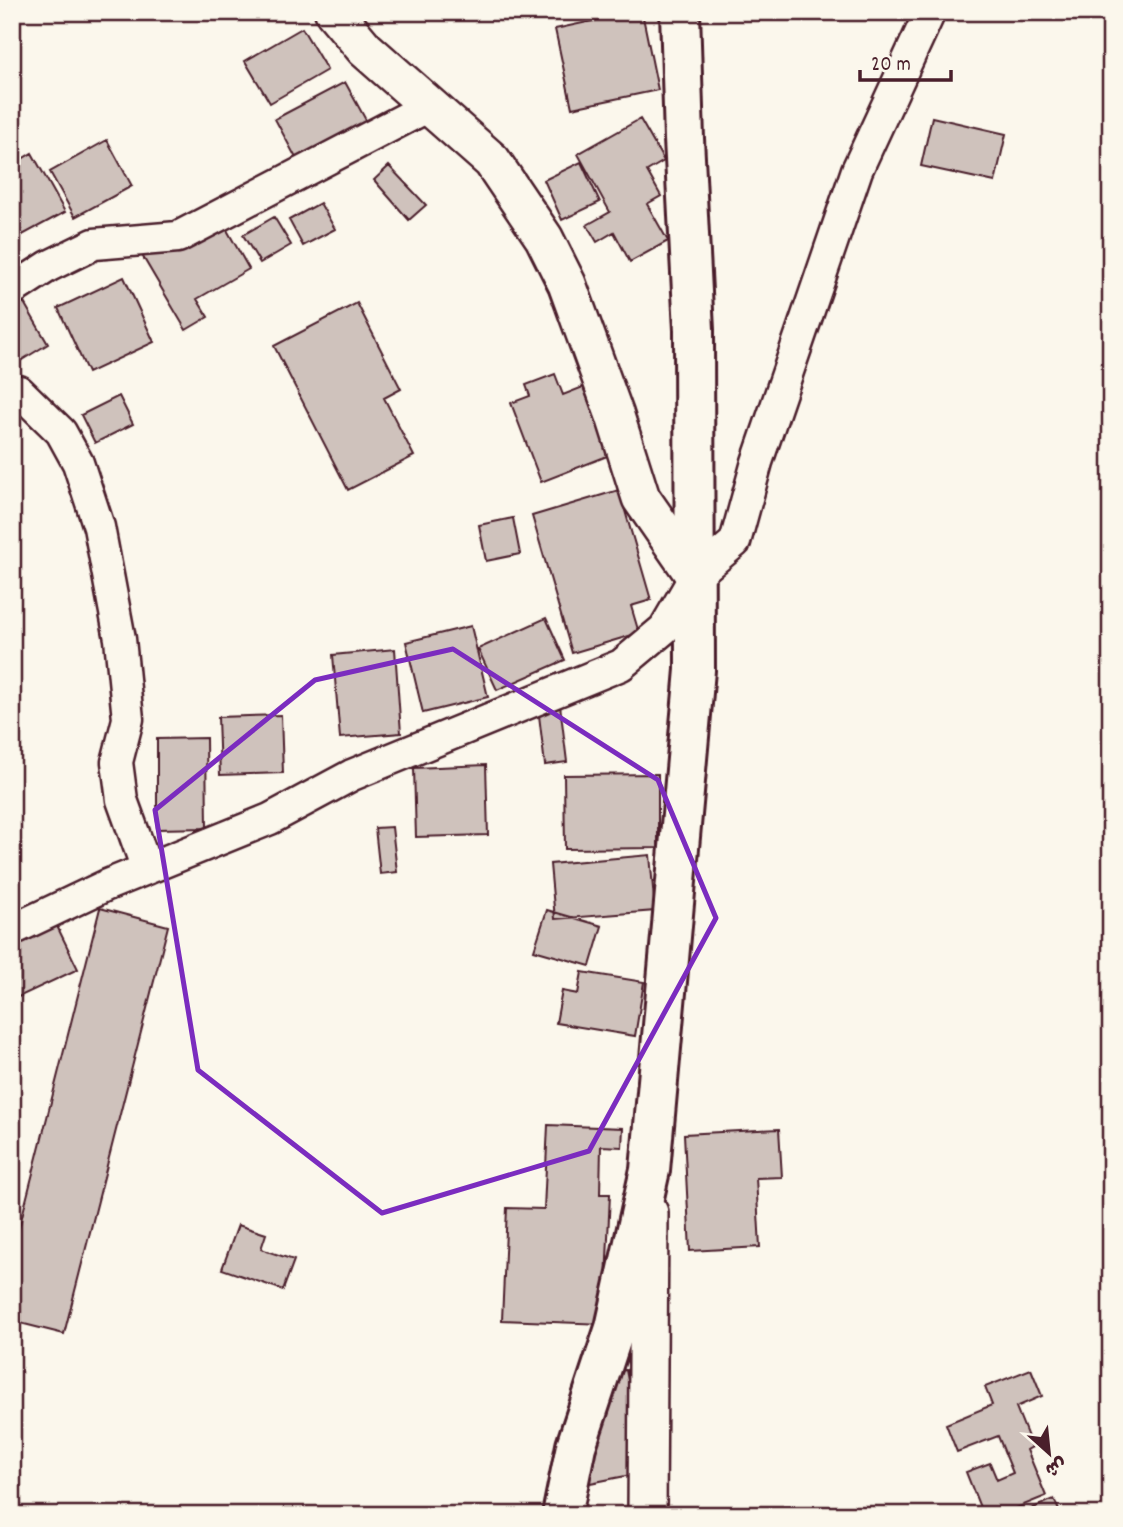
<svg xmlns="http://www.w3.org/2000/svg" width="1123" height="1527" font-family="Dekko,'Playpen Sans Arabic',sans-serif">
  <rect width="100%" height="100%" fill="#fbf7ec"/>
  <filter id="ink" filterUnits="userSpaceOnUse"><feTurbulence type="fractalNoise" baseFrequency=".0143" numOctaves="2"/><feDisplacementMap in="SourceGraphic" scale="14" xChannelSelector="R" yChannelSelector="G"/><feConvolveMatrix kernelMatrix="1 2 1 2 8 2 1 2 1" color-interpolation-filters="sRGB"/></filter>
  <g filter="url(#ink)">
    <path fill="#cfc2bc" stroke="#4a1f2b" stroke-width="2" d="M634 12H642L658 90 572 108 555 29Z
      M302 28 327 70 270 103 245 61Z
      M345 82 367 122 297 160 275 119Z
      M932 117 1006 134 995 182 921 166Z
      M640 119 664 161 647 171 661 196 647 204 668 241 630 262 614 232 597 242 587 225 610 212 578 154Z
      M107 140 132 186 75 217 50 172Z
      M32 153 65 212 17 238 12 230V165Z
      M581 162 600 202 562 220 544 180Z
      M389 166 426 205 409 220 374 180Z
      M320 203 335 229 303 246 289 220Z
      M218 214 249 269 197 299 208 317 186 330 143 257Z
      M274 217 291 245 260 263 243 235Z
      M124 277 154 342 88 373 58 308Z
      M19 294 48 344 12 366V298Z
      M357 303 401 389 384 398 414 456 348 490 274 346Z
      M555 374 563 395 583 387 610 455 541 482 511 403 530 396 526 385Z
      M119 396 133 424 95 443 81 415Z
      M619 490 651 600 631 606 639 633 572 653 532 516Z
      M513 518 520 554 486 561 479 525Z
      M546 618 565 660 497 690 478 649Z
      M471 626 488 697 423 713 406 642Z
      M395 649 401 733 340 738 333 655Z
      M560 705 567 762 545 765 538 707Z
      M281 715 283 773 220 775 218 717Z
      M206 738 207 828 157 829V739Z
      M486 765 488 835 416 837 414 768Z
      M658 774V848L565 849 564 775Z
      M392 827 397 872 380 874 375 828Z
      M650 855 655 911 555 919 550 864Z
      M100 908 168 926 64 1334 12 1321V1256Z
      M547 910 602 926 590 966 534 950Z
      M56 924 78 969 12 1000V945Z
      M582 972 644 982 635 1036 556 1023 562 991 578 994Z
      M548 1125 623 1128 622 1147 601 1146 600 1194H610L604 1324 502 1320 507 1208 544 1209Z
      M779 1129 782 1177 756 1178 760 1247 690 1251 684 1134Z
      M238 1225 266 1234 261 1249 294 1260 283 1290 222 1269Z
      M1031 1369 1042 1396 1016 1407 1032 1447 1027 1450 1046 1496 999 1515H983L966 1472 990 1463 997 1480 1013 1473 998 1436 957 1452 946 1424 992 1405 985 1387Z
      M626 1370 646 1472 590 1483 573 1395 611 1387 608 1373Z
      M1054 1499 1061 1515H1011L1023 1510 1024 1512Z"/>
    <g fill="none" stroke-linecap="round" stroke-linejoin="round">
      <g stroke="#4a1f2b" stroke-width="35">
        <path id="minor" d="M12 290 49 266 94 244 178 237 429 106
          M19 391 61 432 78 463 99 527 120 639 128 719 117 762 122 800 147 869
          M12 930 107 885 270 819 352 775 621 665 664 629 695 576 735 542 757 462 857 170 930 12"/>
      </g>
      <g stroke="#4a1f2b" stroke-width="42">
        <path id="tertiary" d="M334 12 365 49 492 161 544 238 567 284 615 416 641 498 695 576
          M647 1515 649 1213"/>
      </g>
      <g stroke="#4a1f2b" stroke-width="44">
        <path id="secondary" d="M562 1515 576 1446 615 1328 650 1170 695 670 694 330 684 139 680 12"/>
      </g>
      <use href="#minor" stroke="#fbf7ec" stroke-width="30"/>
      <use href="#tertiary" stroke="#fbf7ec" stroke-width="37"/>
      <use href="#secondary" stroke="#fbf7ec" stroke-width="38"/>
    </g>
  </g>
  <path fill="none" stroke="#7b2cbf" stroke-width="5" stroke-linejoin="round" d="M453 649 658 780 716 918 589 1151 382 1213 198 1070 155 810 315 680Z"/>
  <rect width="1123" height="1527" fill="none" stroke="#fbf7ec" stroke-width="42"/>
  <rect x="21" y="21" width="1081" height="1485" fill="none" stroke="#4a1f2b" stroke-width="2.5" filter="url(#ink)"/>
  <g transform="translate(1049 1453) rotate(153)" stroke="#fbf7ec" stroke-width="5" paint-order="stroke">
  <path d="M0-5L12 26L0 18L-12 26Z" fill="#4a1f2b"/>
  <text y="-10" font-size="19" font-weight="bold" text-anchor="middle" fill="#4a1f2b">ش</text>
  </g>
  <path d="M860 70v10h91v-10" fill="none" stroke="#4a1f2b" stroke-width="3.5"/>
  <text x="871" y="70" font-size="21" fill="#4a1f2b" stroke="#fbf7ec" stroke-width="5" paint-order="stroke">20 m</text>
</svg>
